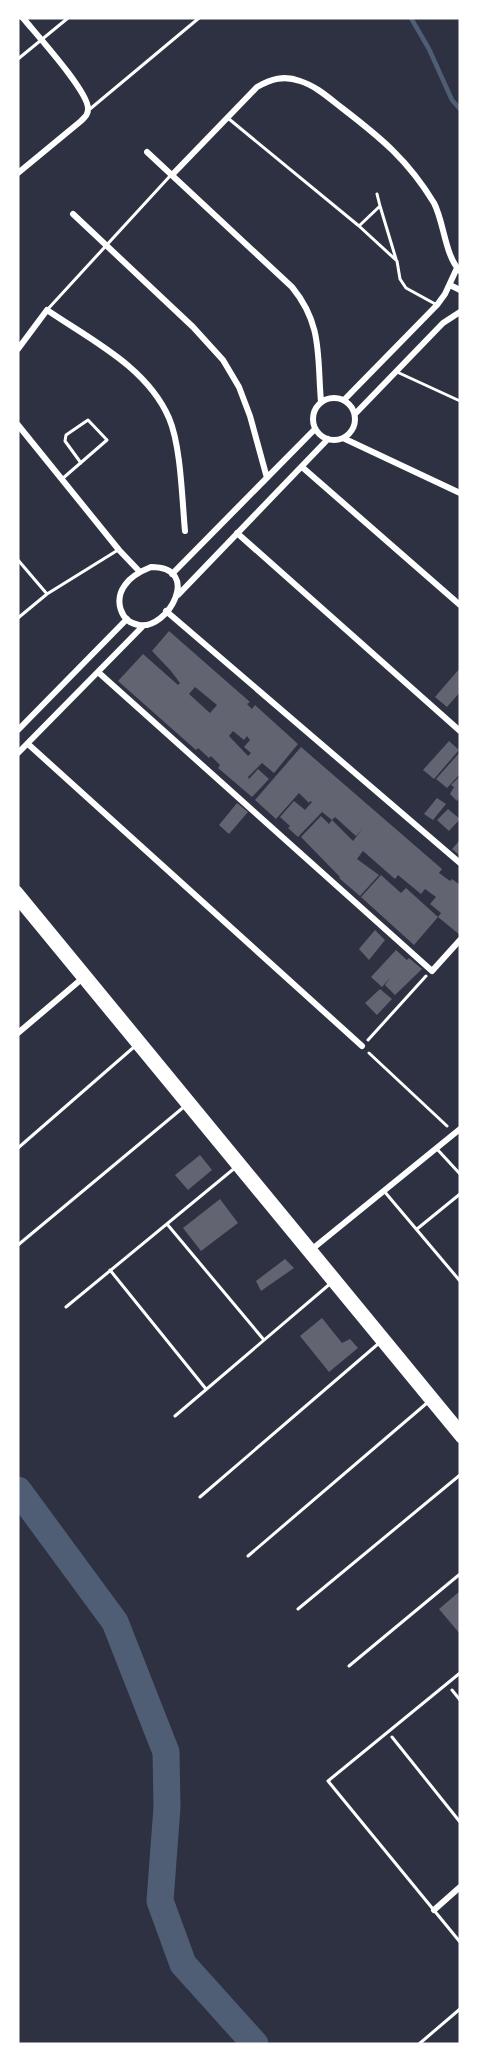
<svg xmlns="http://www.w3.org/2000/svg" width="478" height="2062" font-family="'DM Sans',sans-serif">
  <rect width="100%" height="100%" fill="#2d3142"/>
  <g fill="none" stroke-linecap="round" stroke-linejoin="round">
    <path stroke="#4f5d75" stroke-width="4.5" d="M411 18 429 49 452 100 460 109"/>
    <path stroke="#4f5d75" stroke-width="27" d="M18 1490 115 1622 166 1752 167 1807 160 1901 183 1964 255 2044"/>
  </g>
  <path fill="#626471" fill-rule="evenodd" d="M169 631 250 702 247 704 252 709 255 705 298 744 274 773 262 763 248 777 249 779 258 769 269 779 252 797 218 768 220 765 211 756 209 758 198 748 196 750 118 681 143 654 178 685 180 683 171 671 152 651ZM195 687 217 705 210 713 189 694ZM233 731 244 740 247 736 250 740 244 747 251 753 248 756 229 736Z
    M460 668V692L447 707 435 697Z
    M449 741 459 750 434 779 423 770Z
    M301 747 442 869 439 873 450 881 452 879 460 885V935L438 917 441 913 430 904 436 897 425 889 421 894 398 875 395 879 363 851 357 859 379 875 360 896 339 878 340 877 301 837 321 816 329 824 332 820 353 841 363 828 356 836 335 817 332 820 322 812 298 837 288 828 290 826 280 817 294 801 305 810 312 802 310 801 309 803 299 793 276 819 255 800Z
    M460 752V774L447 788 436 779Z
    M460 776V797L457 801 450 794 454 787 451 785Z
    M437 798 446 804 433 820 424 814Z
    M237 803 248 812 229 834 219 825Z
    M448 809 460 819 449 831 437 820Z
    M460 840V856L452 849Z
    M381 875 401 893 406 888 438 917 414 945 361 897Z
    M375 930 385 940 369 960 359 949Z
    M396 950 407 960 409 958 422 969 395 995 385 985 390 978 382 987 371 977Z
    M380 989 392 999 377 1015 365 1003Z
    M200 1155 212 1170 188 1190 175 1175Z
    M220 1199 238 1223 201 1251 183 1228Z
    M285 1259 294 1268 261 1291 256 1281Z
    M322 1318 342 1343 350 1339 358 1348 329 1372 300 1336Z
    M460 1591V1634L439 1609Z"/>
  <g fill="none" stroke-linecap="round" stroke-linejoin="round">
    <path stroke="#fff" stroke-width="3" d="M368 1040 426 976
      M369 1053 447 1126
      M452 1690 460 1700
      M392 1737 460 1822"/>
    <path stroke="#fff" stroke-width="3" d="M18 59 68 18
      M90 109 199 18
      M229 119 359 226 397 261 400 279 406 288 437 305
      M377 194 380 206
      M359 226 380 206 396 259
      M47 310 170 176
      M397 372 460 401
      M62 479 107 440 88 420 66 435 65 441 81 463
      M18 560 47 594
      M18 618 47 594 118 550
      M18 1148 134 1047
      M437 1149 460 1174
      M384 1191 460 1281
      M167 1224 264 1340
      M417 1229 460 1194
      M18 1245 185 1106
      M110 1270 206 1389
      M66 1307 236 1167
      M175 1416 331 1283
      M200 1497 378 1344
      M248 1556 427 1403
      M298 1609 460 1475
      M349 1666 460 1574
      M460 1673 328 1781 460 1942
      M419 2044 460 2009"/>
    <path stroke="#fff" stroke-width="6" d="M147 152 292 287C323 325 317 356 321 402
      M18 173 81 121C85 117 88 115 88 109 89 92 36 34 23 18
      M172 175 257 87C271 79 284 75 300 81 316 86 329 98 342 108 381 138 408 160 434 203 444 222 445 256 460 271
      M73 214 193 327 223 360 239 387 250 416 267 478
      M450 285 460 290
      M18 349 47 310C91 340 147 367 169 418 181 446 182 499 185 531
      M313 419a21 21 0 1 1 42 0a21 21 0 1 1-42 0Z
      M344 400 437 305 445 294 457 268
      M355 414 443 323 460 312
      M18 425 119 550 140 572
      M343 438 460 493
      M302 467 460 605
      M237 533 460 731
      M151 567C203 567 168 630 139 625 120 622 114 600 125 585 131 576 141 571 151 567Z
      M172 574 315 429
      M178 595 328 439
      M166 611 460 863
      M98 672 432 971 460 940
      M18 730 127 619
      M28 744 362 1046
      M18 753 143 626
      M18 1033 84 977
      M311 1250 460 1129
      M434 1910 460 1887"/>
    <path stroke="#fff" stroke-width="8" d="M18 890 460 1428
      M18 902 460 1439"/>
  </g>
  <rect width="478" height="2062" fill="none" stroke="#ffffff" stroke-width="39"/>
</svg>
